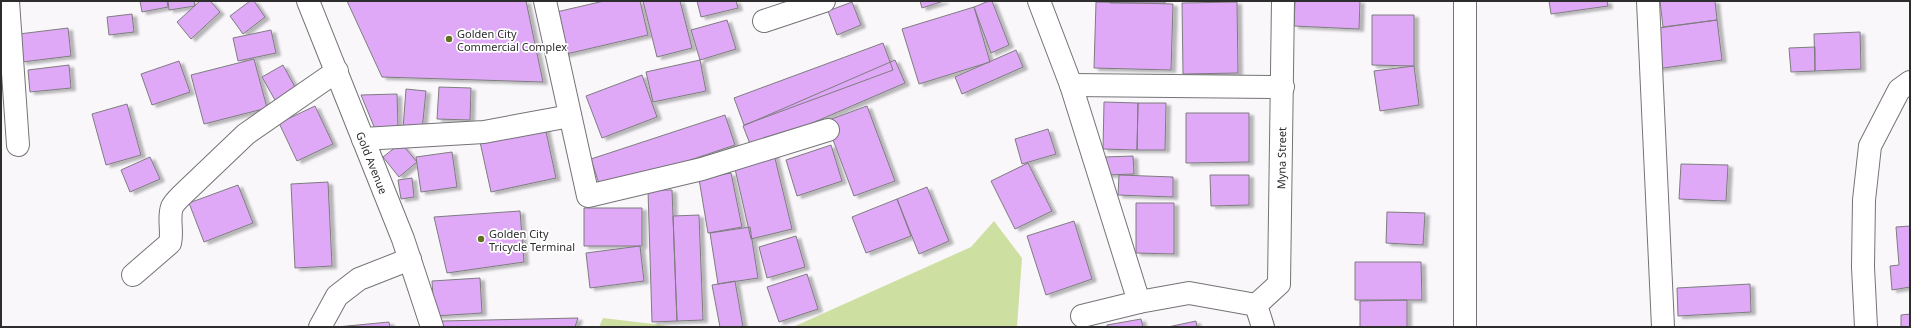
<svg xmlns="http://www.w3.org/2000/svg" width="1911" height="328" font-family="'Noto Sans',sans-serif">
  <defs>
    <filter id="shadow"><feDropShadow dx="4.5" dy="2.5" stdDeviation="1" flood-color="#0004"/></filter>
  </defs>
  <rect width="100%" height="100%" fill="#f9f7fa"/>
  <path fill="#cedfa2" d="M994 221 1022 258 1017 327H793L971 247Z
    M603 318 678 327H599Z"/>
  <path fill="#dfa9f8" stroke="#7e7c7f" filter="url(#shadow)" d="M140 1H167L168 7 142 12Z
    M168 1H194L195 6 169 10Z
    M200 1H210L220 12 191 39 177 22Z
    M250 1H254L265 17 243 34 230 16Z
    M347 1H526L543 82 382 77Z
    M604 1H640L648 35 562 55 552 13Z
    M643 1H680L692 48 657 57Z
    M697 1H736L738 8 701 17Z
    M920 1H944L922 8Z
    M989 1H992L1009 45 991 53 974 7Z
    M1110 1H1165V3H1110Z
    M1295 1H1360L1359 29 1294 26Z
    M1549 1H1607L1608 6 1551 14Z
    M1660 1H1715L1717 20 1663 27Z
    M852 2 861 25 837 35 828 11Z
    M1096 2 1173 4 1171 70 1094 68Z
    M1237 2 1238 73 1183 74 1182 3Z
    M974 7 990 62 919 84 902 29Z
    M132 14 134 32 109 35 107 17Z
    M1372 15H1414V66L1372 65Z
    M727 20 736 49 700 60 691 30Z
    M1717 20 1722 60 1656 69 1651 29Z
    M68 28 71 56 22 62 19 34Z
    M271 30 276 53 238 61 233 38Z
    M1860 32 1861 69 1815 71 1814 34Z
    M883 43 893 70 744 125 734 98Z
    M1815 47V71L1791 72 1789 48Z
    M1016 50 1023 67 962 94 955 77Z
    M254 59 267 108 204 124 191 75Z
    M700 60 706 91 653 102 646 72Z
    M895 60 905 83 752 149 743 126Z
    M179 61 190 92 152 105 141 74Z
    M69 65 71 88 30 92 28 70Z
    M283 65 297 91 276 102 262 77Z
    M1414 66 1419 105 1380 111 1374 71Z
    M642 75 657 117 602 138 586 96Z
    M439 87 471 88 470 120 437 119Z
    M406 89 426 91 422 130 403 129Z
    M397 94 398 127 375 129 361 95Z
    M1104 102 1138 103 1137 150 1103 149Z
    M1138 103H1166L1165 150H1137Z
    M127 104 141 155 106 165 92 114Z
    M315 106 333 144 297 161 279 123Z
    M867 106 895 181 854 196 826 121Z
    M1186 113H1249V162L1186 163Z
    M725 115 735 145 601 190 591 159Z
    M545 127 556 178 491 192 480 142Z
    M1048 129 1056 154 1022 164 1015 139Z
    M401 143 417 162 399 177 383 157Z
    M831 145 842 181 797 196 786 160Z
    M773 150 792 229 751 239 733 160Z
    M452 152 457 187 421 192 416 157Z
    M1133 156 1134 174 1105 175V157Z
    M150 157 160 179 130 192 121 170Z
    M1028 163 1052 211 1015 229 991 181Z
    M1681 164 1728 165 1726 201 1679 199Z
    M731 173 742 227 708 233 699 179Z
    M1119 175 1173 177V197L1118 195Z
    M1210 175H1249V205L1211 206Z
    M412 178 414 197 401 199 398 180Z
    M328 182 332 266 295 268 291 184Z
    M238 185 253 223 204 242 189 203Z
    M927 187 949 241 919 254 897 199Z
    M648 190H672L677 321 652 322Z
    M897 199 911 236 866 253 852 217Z
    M1136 203H1174V254L1136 253Z
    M584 208H642V246H584Z
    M520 211 524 262 447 273 434 217Z
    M1387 212 1425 213 1423 245 1386 243Z
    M699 215 703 320 677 321 673 216Z
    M1074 221 1092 279 1046 295 1027 236Z
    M1910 226V287L1892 290 1890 266 1899 265 1896 227Z
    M750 227 758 278 718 284 710 233Z
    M796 236 805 267 767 278 759 247Z
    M640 246 644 281 590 288 586 253Z
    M1355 262H1421L1422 300H1355Z
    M807 274 818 309 779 322 767 287Z
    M480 278 482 313 434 316 432 281Z
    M735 281 743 327H720L712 285Z
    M1750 284 1751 312 1678 316 1677 288Z
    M1407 300V327H1360V301Z
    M1910 314V327H1901V315Z
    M578 318 575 327H442V321Z
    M1141 319 1143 327H1107V325Z
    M1196 321 1197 327H1168Z
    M389 322 390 327H337Z"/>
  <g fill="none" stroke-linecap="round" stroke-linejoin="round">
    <g stroke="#757376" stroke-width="24">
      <g id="minor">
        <path d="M8 1 18 145"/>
        <path id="s1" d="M308 1 403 239 432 327"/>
        <path d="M545 1 588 196 702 169 828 130"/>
        <path d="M1039 1 1071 85 1139 302"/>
        <path d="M1648 1 1663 327"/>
        <path d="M764 21 824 1"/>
        <path d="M1071 85 1283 87"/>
        <path d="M363 139 484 132 570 116"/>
        <path d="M133 275 170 243C173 232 168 218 172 207 174 203 178 199 181 196L246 134 337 71"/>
        <path id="s2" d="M1256 305 1279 284 1283 1"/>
        <path d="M1256 305 1263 327"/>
        <path d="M1082 316 1139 302 1189 293 1256 305"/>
        <path d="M320 327 337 296 359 279 410 259"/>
        <path d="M1465 327V1"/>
        <path d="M1866 327 1863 267 1864 200 1870 146 1899 90 1910 82"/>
      </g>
    </g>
    <use href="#minor" stroke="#fff" stroke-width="22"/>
  </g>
  <g fill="#60721f" stroke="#fff" stroke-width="1.5">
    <circle cx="449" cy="39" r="4"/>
    <circle cx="481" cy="239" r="4"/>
  </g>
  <g text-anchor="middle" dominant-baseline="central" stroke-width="3.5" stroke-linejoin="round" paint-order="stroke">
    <g font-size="11" fill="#2d2d2e" stroke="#fff" text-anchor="start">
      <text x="457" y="33">Golden City<tspan x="457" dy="13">Commercial Complex</tspan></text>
      <text x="489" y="233">Golden City<tspan x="489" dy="13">Tricycle Terminal</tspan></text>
    </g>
    <g font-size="11" fill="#2d2d2e" stroke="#fff">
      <text stroke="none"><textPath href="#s2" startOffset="157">Myna Street</textPath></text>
      <text stroke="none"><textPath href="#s1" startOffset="174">Gold Avenue</textPath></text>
    </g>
  </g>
  <rect width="1911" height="328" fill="none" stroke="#2d2d2e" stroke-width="4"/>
</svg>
